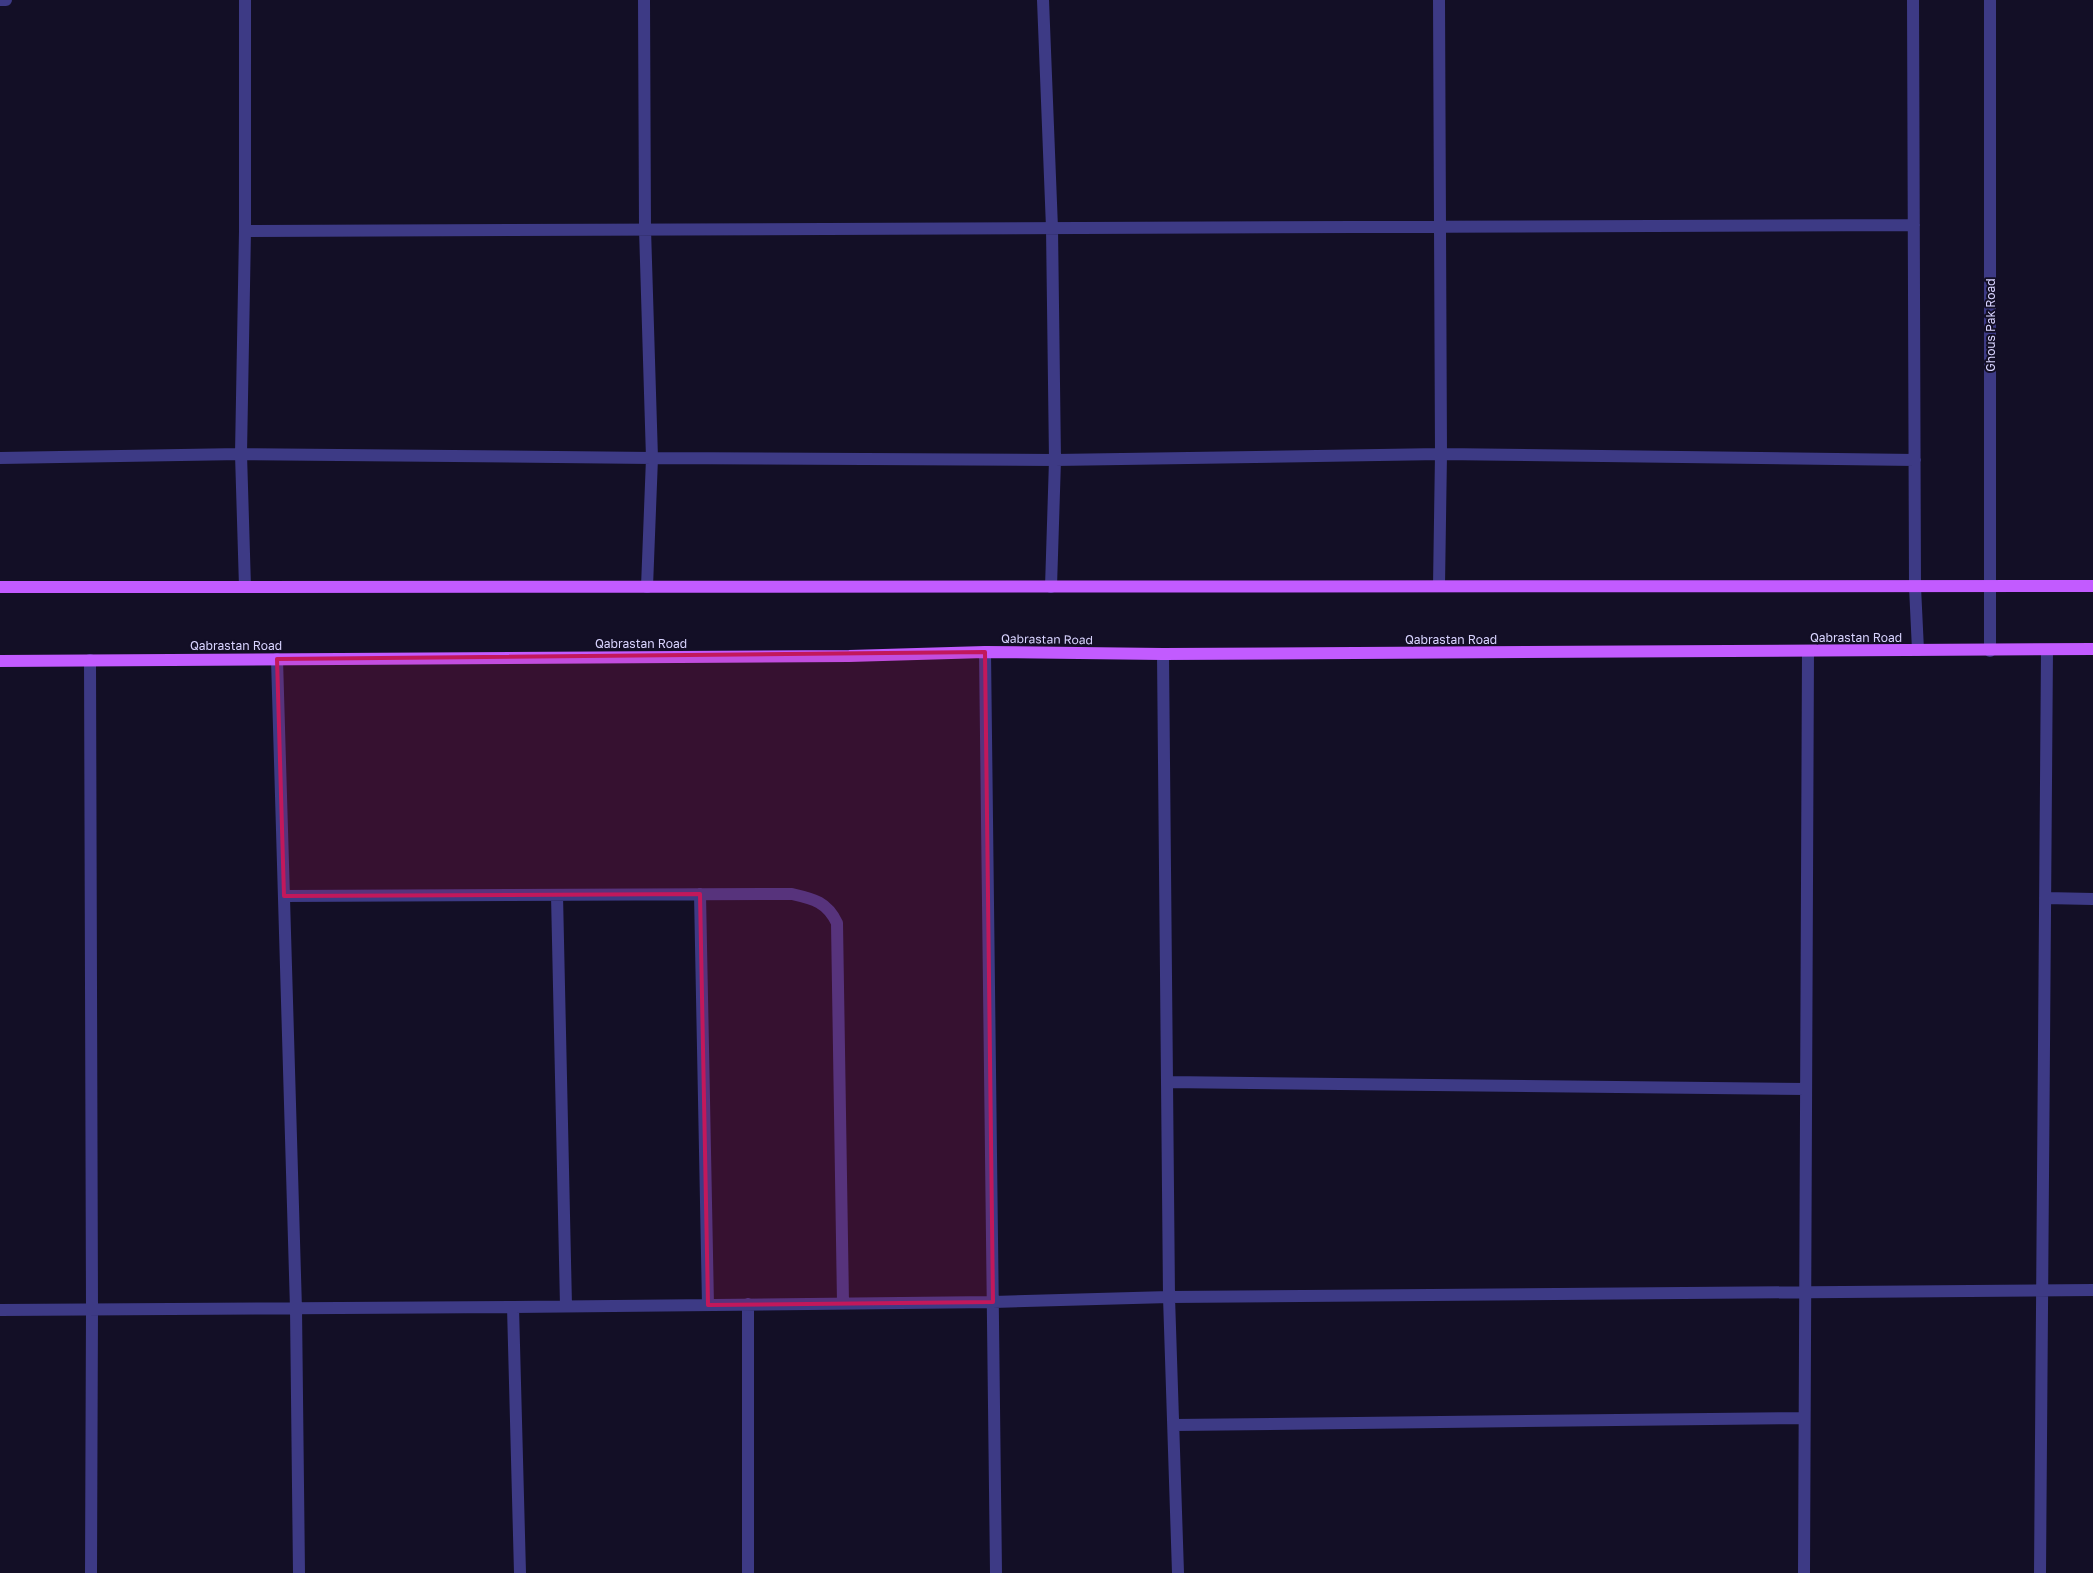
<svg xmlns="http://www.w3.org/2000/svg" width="2093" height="1573" font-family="'Golos Text',sans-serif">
  <rect width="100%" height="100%" fill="#130f26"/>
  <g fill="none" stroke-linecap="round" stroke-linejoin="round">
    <path stroke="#3d3a85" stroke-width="12" d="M0 0H6
      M644 0 645 229 652 458 647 587
      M1043 0 1052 228 1055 460 1051 587
      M1439 0 1441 454 1439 586
      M1913 0 1915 587 1918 650
      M245 231 1914 225
      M0 458 241 454 652 458 1055 460 1441 454 1915 460
      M245 587 241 454 245 231V0
      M1990 651V0
      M985 652 996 1573
      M1163 654 1169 1297 1178 1573
      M277 659 296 1309 299 1573
      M90 660 92 1309 91 1573
      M700 894 708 1305
      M557 895 566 1306
      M284 896 792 894C814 899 827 902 837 923L843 1303
      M2045 898 2093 899
      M1167 1082 1806 1089
      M513 1307 520 1573
      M0 1310 513 1307 993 1302 1169 1297 2093 1290
      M1174 1425 1804 1418
      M748 1573V1304
      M1804 1573 1808 651
      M2040 1573 2047 650"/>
    <path stroke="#c25bff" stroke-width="12" d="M0 587 2093 586
      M0 661 849 656 985 652 1163 654 2093 649"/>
  </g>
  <path fill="#c2185b" fill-opacity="0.2" stroke="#c2185b" stroke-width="4" stroke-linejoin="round" d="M985 652 993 1302 708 1305 700 894 284 896 277 659Z"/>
  <g text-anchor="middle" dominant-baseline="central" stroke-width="4" stroke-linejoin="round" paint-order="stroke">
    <g font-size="12" fill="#d9d4ff" stroke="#130f26">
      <text transform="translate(1990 325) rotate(-90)">Ghous Pak Road</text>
      <text x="1856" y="637">Qabrastan Road</text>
      <text transform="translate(1047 639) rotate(1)">Qabrastan Road</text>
      <text x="1451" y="639">Qabrastan Road</text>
      <text x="641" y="643">Qabrastan Road</text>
      <text x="236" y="645">Qabrastan Road</text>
    </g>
  </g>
</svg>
